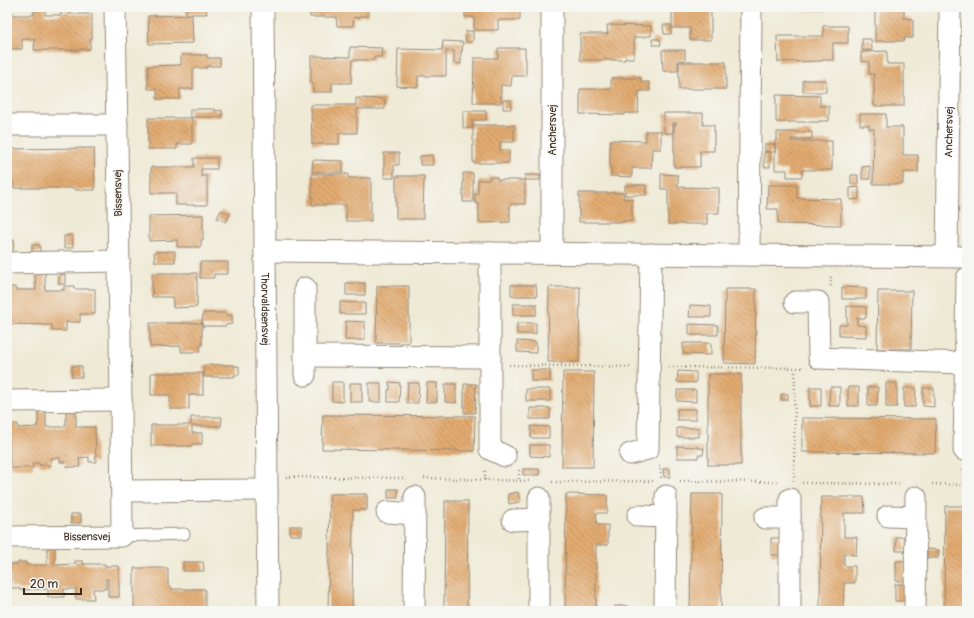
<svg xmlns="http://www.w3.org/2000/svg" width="974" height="618" font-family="Pangolin,sans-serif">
  <defs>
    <pattern id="building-back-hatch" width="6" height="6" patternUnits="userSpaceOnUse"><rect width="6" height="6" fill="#e2ab71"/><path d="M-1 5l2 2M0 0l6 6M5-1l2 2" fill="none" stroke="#b88b5c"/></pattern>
  </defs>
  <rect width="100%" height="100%" fill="#f6f6f2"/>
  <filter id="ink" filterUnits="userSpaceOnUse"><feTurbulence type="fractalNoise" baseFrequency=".025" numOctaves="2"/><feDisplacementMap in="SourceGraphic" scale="8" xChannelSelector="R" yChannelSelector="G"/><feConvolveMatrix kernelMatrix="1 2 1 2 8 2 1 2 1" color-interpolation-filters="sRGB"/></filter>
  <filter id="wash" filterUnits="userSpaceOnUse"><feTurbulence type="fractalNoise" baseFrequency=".012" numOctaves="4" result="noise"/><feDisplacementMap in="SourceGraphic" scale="16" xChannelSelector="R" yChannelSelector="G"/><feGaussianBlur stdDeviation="0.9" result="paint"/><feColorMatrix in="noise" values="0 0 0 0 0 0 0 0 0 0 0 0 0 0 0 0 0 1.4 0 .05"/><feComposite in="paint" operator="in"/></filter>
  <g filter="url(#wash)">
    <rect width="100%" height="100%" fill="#efead5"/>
    <g id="blocks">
      <path fill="url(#building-back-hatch)" d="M35 7H45V15H61V12H69V14H92V39H90V49H81V50H34L35 39H22V49H7V12H13V15H34L33 12H35Z
        M186 7H206L207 14H186Z
        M310 7H368V16H360L359 18 354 17 353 26H337L336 17H310Z
        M465 7H520V20H498V30H474V17H465Z
        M672 7H711V40H690V28H672Z
        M778 7H823V9H778Z
        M875 7H904V18L913 19V38H904L905 41H875Z
        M192 15 193 43 149 44 148 16Z
        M607 25 651 26V36H646V37H634V58H625V60H580V34H608Z
        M663 25H671V34H664Z
        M823 26H848V43H833V60H822V61L778 62 777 36H824Z
        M466 31H473V42H466Z
        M652 39H660L661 45H653Z
        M862 39H871L872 50H862Z
        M443 41 463 42 462 52 461 51V64L454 63V51H446V76H418V87L397 86 398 49 442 50Z
        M350 47 382 48 381 57H374V60H352L351 83H332V92H313V83H311V56L350 57Z
        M498 48H525V58H526V76H512L511 86 501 85V103H473L474 58H498Z
        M662 50H685V61L678 60V71H663Z
        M887 51V64H904V106H874V74H869V62L861 61V52Z
        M181 55H207V58H220V66H207V68H193V89H180V99H157V89H148V66L181 65Z
        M679 62H726V89H679Z
        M611 78H641V82H649L650 91H639L638 113H625V115L580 114V89H611Z
        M803 80H826V92H803Z
        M776 95 820 96V106H829V121H819V122H776Z
        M356 98 385 99V109H357V133H339V144H312L311 105H356Z
        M503 100H511V109H503Z
        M190 109H215V111L222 110V117H190Z
        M463 111H486V120H472V128H463Z
        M664 113H703V125H714V151H700V167H674V125H676V123H673V133H664Z
        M860 114H886V127H903V155H918V172H903V184H873L874 129H869V125H860Z
        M148 118H192V144H177V149H148Z
        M473 125H514V142H500V150H509V163H473Z
        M646 131H661V149H652L651 168H632V177L611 176V168H610V140L646 141Z
        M777 132H812V139H791V141H832V170H802V177H787V170H775V140H777Z
        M765 144H775V152H765Z
        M94 148 95 190H75V188H13V180H7V149Z
        M764 152H770V167H764Z
        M384 153H399V165H394V178H384Z
        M432 155 433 165H420V156Z
        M194 158H217V169H201V176H207V205H176V193H151V167H194Z
        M313 160 343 161V172H312Z
        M870 166V179H862V167Z
        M463 173H473V202H463Z
        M312 174H348V178H371V221H346V205H312Z
        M661 174 678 175V187L719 188V213H707V224H668V189H661Z
        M525 175H540V180H525Z
        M851 175H858V184H851Z
        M396 176H424L423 219H396Z
        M489 177H497V180H525V204H510V222L479 223V204L478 205V203H475V194H478V180H489Z
        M625 185H646V195H625Z
        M768 185H797V198L841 199V225L778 224V209H767Z
        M859 187V199L850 200V188Z
        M579 193H624L623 199H632V221H623V222H579Z
        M221 210 230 214 226 222 217 218Z
        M203 215V240H201V247H177V240L149 241V216Z
        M7 235H11V240H14L13 252H7Z
        M72 235 73 248H64V236Z
        M32 245H40V253L32 252Z
        M175 251V262H155L154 252Z
        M200 262H228V274H214V278H200Z
        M35 273H45V290H64V286H74V289H95V314H80V322H66V331H52V325L7 324V287H15V290H36Z
        M152 273H197V307L173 308V297H152Z
        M65 274V284H59V275Z
        M346 283H365V295H346Z
        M511 285H536L537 296H511Z
        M377 286H409V343H376Z
        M549 287H580L579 362H548Z
        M842 287 866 288V299H842Z
        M725 289H756L755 364 724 363Z
        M878 291H912L911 349H877Z
        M340 302 365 303V314H340Z
        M513 304H537L536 315H513Z
        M690 305 711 306V317H689Z
        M847 306 866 307V318H857V325L866 326V337L839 336V325H847Z
        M203 313H226V316L232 315V324L226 325V326H202Z
        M346 321 365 322V340H345Z
        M150 323H202V346H200V352H181V346L150 347Z
        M517 323H536V334H517Z
        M689 324 718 325V335H689Z
        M517 341 536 342V353L517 352Z
        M683 343H711V355L683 354Z
        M204 365H234V366H239V375H234V377H204Z
        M72 366H82V377H72Z
        M531 370H550V381H531Z
        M678 371 696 372V383L677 382Z
        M563 372H594L593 467H562Z
        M151 373H203V395H189V409H170V395H151Z
        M708 374H741V465H708Z
        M332 382H343V402L332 401Z
        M389 382 400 383 399 402H388V390H390V385H389Z
        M350 383H362V402H350Z
        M369 383H381V402H369Z
        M408 383H419L418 403H407Z
        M427 383H437V402H426Z
        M886 383H897V407H886Z
        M445 384H456V403L445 402Z
        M464 384H476L475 413H464Z
        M810 387H821V406H810Z
        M830 387H840V406H829Z
        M848 387H859V406H848Z
        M868 387H878L877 406H868Z
        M904 388H916L915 407H904Z
        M923 388H934V407L923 406Z
        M526 389H550V401H526Z
        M677 390H696V402L677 401Z
        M781 394H788V400H781Z
        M530 408H550V419H530Z
        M677 409H696V420H677Z
        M38 411H46V427H65V424H66V411H76V427H95L96 462H89V457L79 458 80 467H66L65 462H60V458H50L51 465H39V463H33V468H10L9 424H18V428L37 427V424H38Z
        M323 415 475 416 474 451 322 449Z
        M191 417H222L221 426H192V433H202V444H192V446H151V425H191Z
        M802 418 936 419 935 453 802 452Z
        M531 426 549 427V438H531Z
        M677 428H699V437H677Z
        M530 445H549V457L530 456Z
        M677 446 698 447V448H704L703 455H698V458H677Z
        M523 469H539V475H523Z
        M663 469H670V477H664Z
        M388 489H398V498H388Z
        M518 492 520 502 509 504 508 494Z
        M330 494H367V510H353L352 611H328Z
        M566 494 607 495V513H596L597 525H608V545H596V611H565Z
        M692 494H722L721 611H690Z
        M821 497H864L865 513H844V537H857L856 555 844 554V566H855V583H844L843 611H820Z
        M445 501H468L467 611H444Z
        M945 506H967V611H944Z
        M71 514H81V523H71Z
        M290 526H302V535H290Z
        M896 537H904L905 551H896Z
        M771 538H780V555H771Z
        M55 547V562H54V565L75 564V561H83V564H105V566H119V597H108V579H106V589H93L94 599H76V589H64V597H48V589L19 590V588H11L10 564H18V562H26V565H47V548Z
        M927 549 939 550 938 558H927Z
        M896 561H905V581H896Z
        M183 562H203L204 571H183Z
        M134 568H168V585H169L172 589H205V611H134Z
        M895 584H905V601H895Z
        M615 606H627V611H614Z"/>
    </g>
  </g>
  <g filter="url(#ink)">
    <use href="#blocks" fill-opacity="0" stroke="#958a7a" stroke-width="1"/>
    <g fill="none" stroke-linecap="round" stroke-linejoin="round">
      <g stroke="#958a7a" stroke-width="13">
        <path id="service" d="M122 536 184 534"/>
      </g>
      <g stroke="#958a7a" stroke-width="23">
        <g id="minor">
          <path id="s1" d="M263 7 268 611"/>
          <path d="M552 7V253"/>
          <path d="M7 125H117"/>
          <path d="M265 251 967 257"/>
          <path d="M490 253V449L505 456"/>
          <path d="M749 255 751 7"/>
          <path id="s2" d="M947 256 950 7"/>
          <path d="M7 263 119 261"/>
          <path d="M305 288V375"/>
          <path d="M795 302H818L819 358 965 363"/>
          <path d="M305 356 490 357"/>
          <path d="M7 401 121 400"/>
          <path d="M964 450 967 278"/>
          <path d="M630 454 648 449 651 254"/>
          <path d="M122 491 267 490"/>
          <path d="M387 512 415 514"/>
          <path d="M638 516 666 517"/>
          <path d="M888 516 915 517"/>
          <path d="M765 518H790"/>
          <path d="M513 520 539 519"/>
          <path id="s3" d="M7 537 122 536 121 400 115 7"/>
          <path d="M414 611 415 497"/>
          <path d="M539 611V498"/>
          <path d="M665 611 666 496"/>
          <path d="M790 611V499"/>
          <path d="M915 611 916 497"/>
        </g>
      </g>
      <path stroke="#958a7a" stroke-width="2.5" stroke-dasharray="1 3" stroke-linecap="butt" d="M831 286V275
        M509 365 630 367
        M669 367 802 368
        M659 466H660L661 478
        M963 469V485
        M519 470V481
        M286 477 407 478
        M424 478 529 481
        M485 480V469
        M680 481 779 482
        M794 481 795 369
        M552 482 653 481
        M802 483 901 484
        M932 484 967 485"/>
      <use href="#service" stroke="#fff" stroke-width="11"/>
      <use href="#minor" stroke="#fff" stroke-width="21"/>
    </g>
  </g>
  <g text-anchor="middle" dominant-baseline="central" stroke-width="3" stroke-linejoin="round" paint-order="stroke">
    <g font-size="11" fill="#3b2a1e" stroke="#f6f6f2">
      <text transform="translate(552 130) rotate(-90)">Anchersvej</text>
      <text stroke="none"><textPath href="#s2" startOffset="124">Anchersvej</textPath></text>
      <text transform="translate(118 193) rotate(-91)">Bissensvej</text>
      <text stroke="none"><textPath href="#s1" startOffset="302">Thorvaldsensvej</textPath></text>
      <text stroke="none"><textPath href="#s3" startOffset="80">Bissensvej</textPath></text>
    </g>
  </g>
  <rect width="974" height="618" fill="none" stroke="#f6f6f2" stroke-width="24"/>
  <path d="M24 588v6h57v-6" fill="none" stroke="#3b2a1e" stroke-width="2"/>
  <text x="30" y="588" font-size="12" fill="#3b2a1e" stroke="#f6f6f2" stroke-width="3" paint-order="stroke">20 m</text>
</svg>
